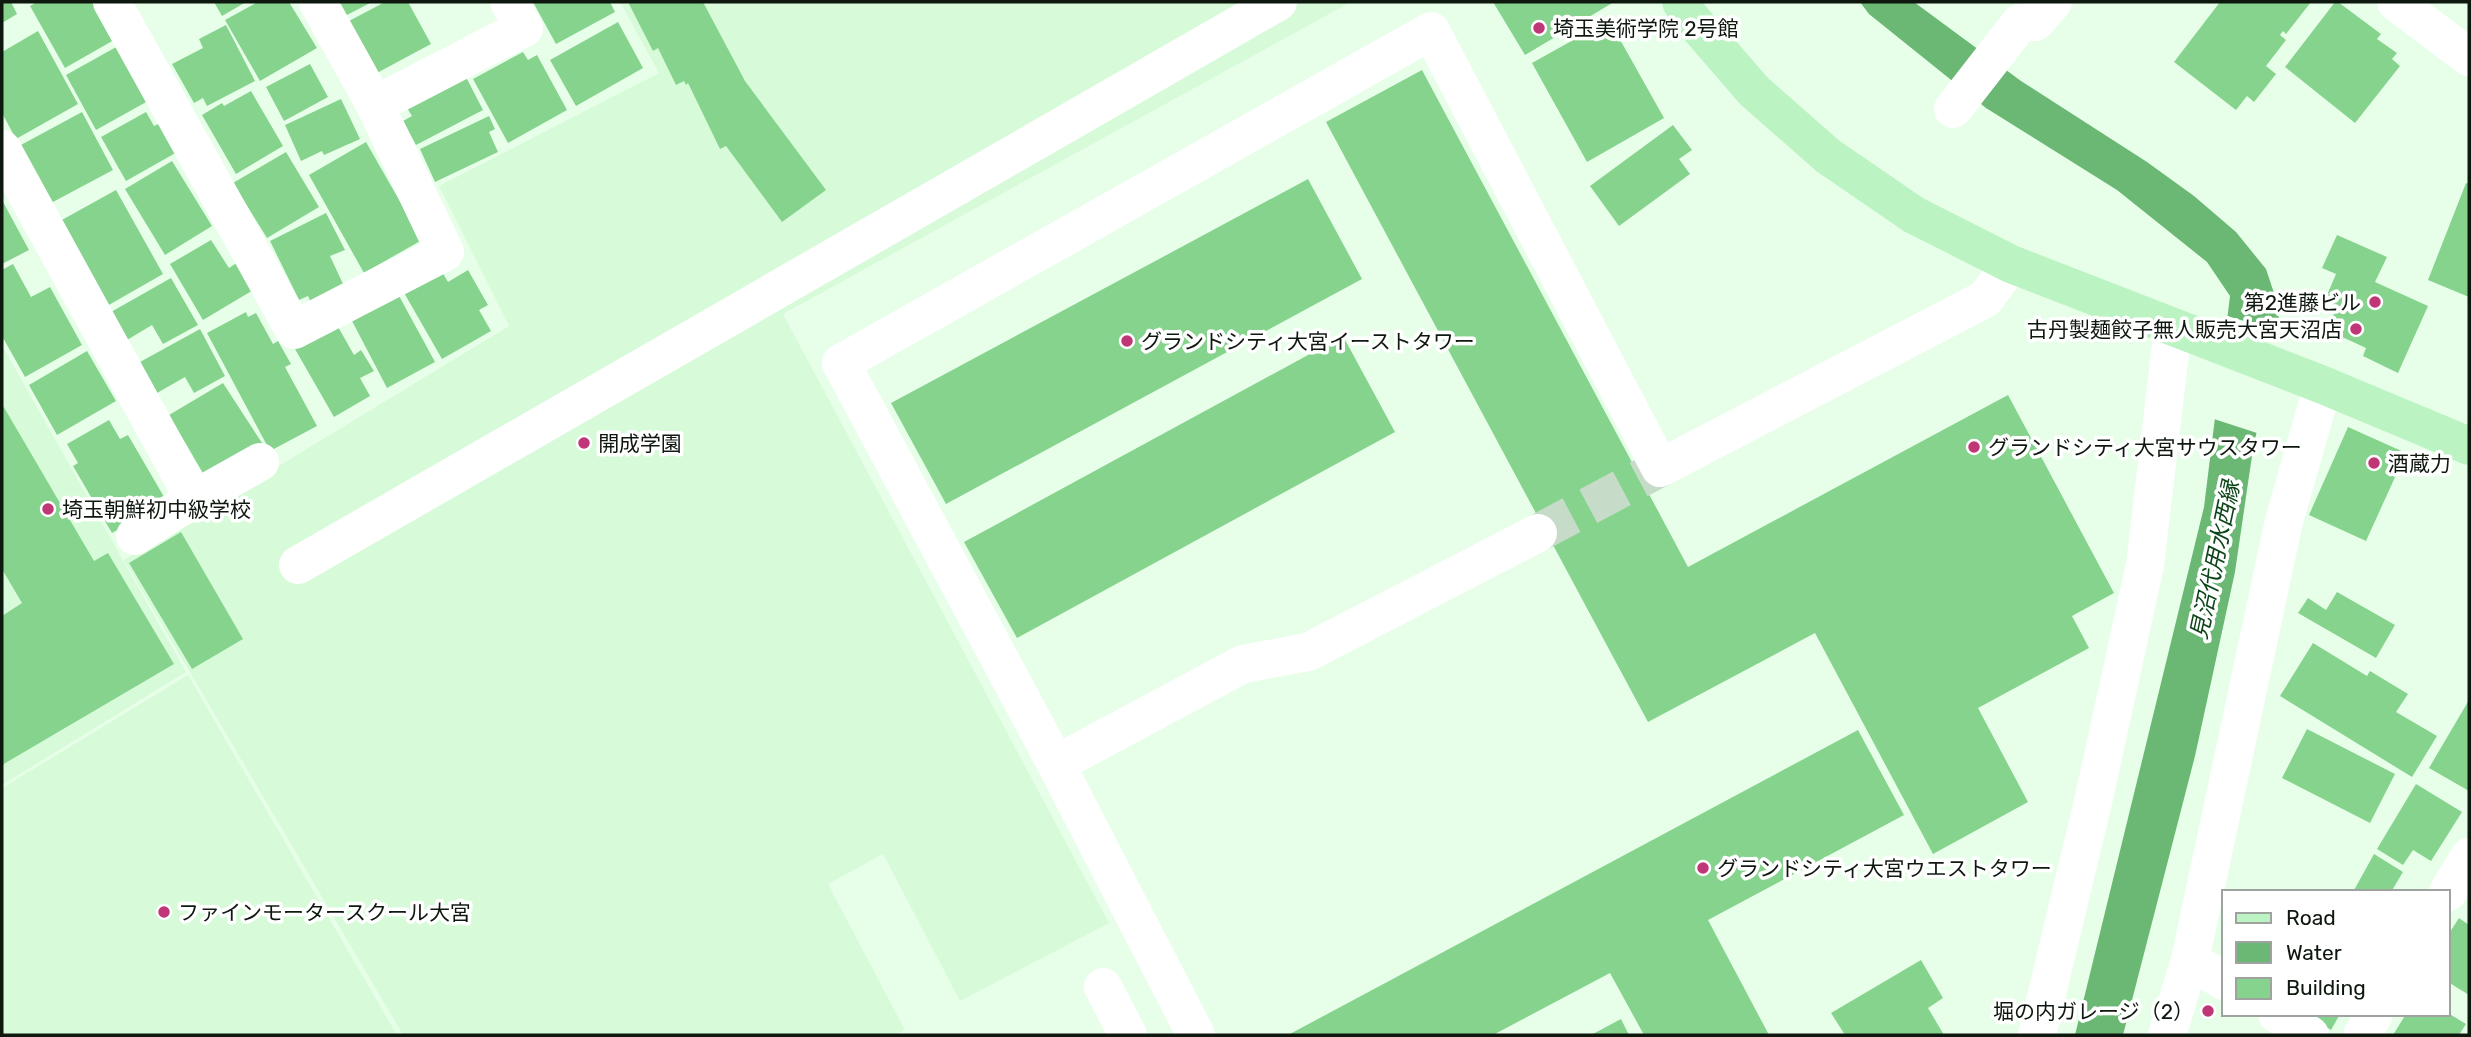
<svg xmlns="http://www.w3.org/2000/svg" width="2471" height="1037" font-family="Rubik,'Noto Sans JP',sans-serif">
  <rect width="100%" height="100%" fill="#e7ffe9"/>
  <path fill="#d7fbd9" d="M620 2H1351L783 314 1109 923 960 1001 883 854 828 884 905 1030 895 1035H403L124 560 509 326 439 186 659 73Z
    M2 345 186 672 2 785Z
    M188 675 397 1035H2V788Z"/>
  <path fill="#6bb874" d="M1860 2H1914L2021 81 2147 162 2194 196 2236 232 2266 269 2278 305 2279 328 2253 449 2235 572 2195 756 2123 1035H2075L2204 507 2230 296 2207 262 2117 190 1986 108 1869 14Z"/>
  <path fill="#e7ffe9" d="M2224 315 2281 332 2260 434 2211 418Z"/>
  <path fill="#86d38e" d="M2 2H11L17 14 2 23Z
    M37 2H92L114 40 65 68 30 6Z
    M214 2H246L222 16Z
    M258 2H289L317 48 260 81 225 20Z
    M336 2H372L343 17Z
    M385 2H408L431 44 375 74 347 22Z
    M533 2H610L615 12 556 44Z
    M628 2H703L745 81 826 190 782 222 726 146 720 149 688 83 686 85 684 81 676 85 658 48 653 51Z
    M1493 2H1614L1525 55Z
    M2220 2H2311L2286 34 2283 31 2280 35 2286 40 2266 66 2276 74 2254 102 2247 96 2236 110 2174 62Z
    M2335 2H2338L2381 34 2377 39 2397 53 2392 59 2400 66 2355 123 2285 67Z
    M1609 20 1664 118 1587 162 1532 63Z
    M618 22 643 68 576 106 550 60Z
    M226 25 255 81 207 106 203 98 194 103 172 64 203 48 199 39Z
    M38 31 78 104 16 139 2 113V52Z
    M118 46 148 101 96 130 66 75Z
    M523 52 528 60 537 55 567 110 508 143 473 79Z
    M310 64 328 97 284 121 266 87Z
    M1422 70 1688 567 2008 395 2114 593 2072 616 2089 648 1978 708 2028 802 1933 854 1815 633 1648 722 1326 122Z
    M466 77 483 110 416 145 403 121 412 116 407 108Z
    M251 91 283 146 236 174 202 115 222 103 224 106Z
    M341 99 360 139 324 155 322 151 301 161 285 125Z
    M82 112 113 170 51 203 19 146Z
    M146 112 154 126 163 122 179 151 126 181 101 137Z
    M489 116 495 129 489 132 498 152 435 182 420 149Z
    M1673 125 1692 150 1679 159 1690 174 1619 226 1590 186Z
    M366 142 422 240 364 273 309 175Z
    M286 152 319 207 267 238 233 183Z
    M172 161 212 226 165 255 125 189Z
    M1308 179 1362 279 946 504 891 403Z
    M2466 183 2469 184V297L2428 280Z
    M116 190 163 274 107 306 60 221Z
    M2 200 29 250 2 264Z
    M326 213 345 250 330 256 344 286 311 303 308 296 299 300 270 241Z
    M2337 235 2387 257 2375 282 2428 306 2398 373 2363 356 2366 348 2327 330 2338 305 2325 300 2336 274 2322 268Z
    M211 240 229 268 238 262 255 289 203 320 170 264Z
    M13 264 31 297 50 287 82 345 25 377 2 336V270Z
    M441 270 448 282 468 270 488 305 479 310 491 331 442 359 403 291Z
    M171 278 198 325 163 344 152 325 127 340 111 312Z
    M398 294 435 362 387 388 351 319Z
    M246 312 248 317 256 313 273 344 278 341 291 364 285 367 317 426 270 451 207 333Z
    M337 325 354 355 361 350 374 371 360 378 370 396 334 417 295 349Z
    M200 329 225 376 194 393 185 377 157 393 140 362Z
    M1343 336 1395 432 1017 638 964 542Z
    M87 351 116 401 57 435 29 385Z
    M223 383 264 446 207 480 169 415Z
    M2 404 94 561 108 553 174 664 2 765V616L22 603 2 569Z
    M109 420 120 439 128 435 167 502 112 533 73 466 78 463 67 444Z
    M2348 427 2406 453 2366 541 2309 515Z
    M181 532 243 639 192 669 129 563Z
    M2337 592 2395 625 2376 658 2298 613 2308 598 2326 610Z
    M2313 643 2367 676 2370 671 2408 694 2396 712 2437 736 2412 777 2280 696Z
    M2469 700V791L2429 768Z
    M2307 729 2395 774 2370 823 2282 778Z
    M1858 730 1904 815 1708 920 1769 1035H1644L1610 973 1493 1035H1288Z
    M2416 784 2462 812 2431 861 2413 850 2403 865 2377 849Z
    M2374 854 2403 872 2391 892H2353Z
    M2459 918 2469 925V995L2448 982V935Z
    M1921 960 1943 998 1928 1008 1944 1035H1845L1831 1013Z
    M2448 1013 2466 1024 2459 1035H2393L2406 1014Z
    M2305 1014H2340L2331 1030Z
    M1621 1019 1629 1035H1591Z"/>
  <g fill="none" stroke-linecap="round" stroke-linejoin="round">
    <path stroke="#c6dcc8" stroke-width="38" stroke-dasharray="38 19" stroke-linecap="butt" d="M1538 533 1660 468"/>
    <path stroke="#fff" stroke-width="38" d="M112 2 294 330 445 252 375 105
      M318 2 375 105 524 28 509 2
      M2396 2 2469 57
      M1953 109 2020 23 2035 22 2053 2
      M2 149 194 499 135 536
      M194 499 260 462
      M298 565 1278 2
      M1056 764 1243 664 1308 652 1538 533
      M2448 892 2469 857
      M2190 960 2224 981
      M1103 987 1128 1035
      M2277 1014 2310 1035
      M1196 1035 1056 764 841 363 1431 31 1660 468 1985 299 2011 264
      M2037 1035 2093 802 2145 565 2173 328
      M2167 1035 2190 960 2284 521 2323 385
      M2362 1035 2374 1014"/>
    <path stroke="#bcf3c2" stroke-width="38" d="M1681 2 1690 17 1754 91 1828 156 1914 215 2011 264 2323 385 2469 446"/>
  </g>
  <g fill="#bf3776" stroke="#fff" stroke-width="2.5">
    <circle cx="1539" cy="28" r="7"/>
    <circle cx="2375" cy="302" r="7"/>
    <circle cx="2356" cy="329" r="7"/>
    <circle cx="1127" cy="341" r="7"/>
    <circle cx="584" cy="443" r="7"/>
    <circle cx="1974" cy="447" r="7"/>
    <circle cx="2374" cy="463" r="7"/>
    <circle cx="48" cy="509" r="7"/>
    <circle cx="1703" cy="868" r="7"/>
    <circle cx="164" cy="912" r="7"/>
    <circle cx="2208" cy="1011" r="7"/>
  </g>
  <g text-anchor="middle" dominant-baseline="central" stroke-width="7" stroke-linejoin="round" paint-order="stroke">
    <g font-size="21" fill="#0e180f" stroke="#fff" text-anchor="start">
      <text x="1553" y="28">埼玉美術学院 2号館</text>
      <text x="2361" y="302" text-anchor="end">第2進藤ビル</text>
      <text x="2342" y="329" text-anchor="end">古丹製麺餃子無人販売大宮天沼店</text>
      <text x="1141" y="341">グランドシティ大宮イーストタワー</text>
      <text x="598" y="443">開成学園</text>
      <text x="1988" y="447">グランドシティ大宮サウスタワー</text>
      <text x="2388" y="463">酒蔵力</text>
      <text x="62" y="509">埼玉朝鮮初中級学校</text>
      <text x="1717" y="868">グランドシティ大宮ウエストタワー</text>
      <text x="178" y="912">ファインモータースクール大宮</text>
      <text x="2194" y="1011" text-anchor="end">堀の内ガレージ（2）</text>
    </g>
    <g font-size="23" font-style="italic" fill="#0d4519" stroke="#fff">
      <text transform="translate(2215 560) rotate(-78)">見沼代用水西縁</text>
    </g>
  </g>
  <rect width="2471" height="1037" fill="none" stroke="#0e180f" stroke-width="7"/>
  <rect x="2222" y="890" width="228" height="126" fill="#ffffff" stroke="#9fa39f" stroke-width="2"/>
  <rect x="2236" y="913" width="35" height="10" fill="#bcf3c2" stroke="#9fa39f" stroke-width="2"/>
  <text x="2286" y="925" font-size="21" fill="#0e180f">Road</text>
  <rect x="2236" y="942" width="35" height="21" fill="#6bb874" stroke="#9fa39f" stroke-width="2"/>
  <text x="2286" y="960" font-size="21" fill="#0e180f">Water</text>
  <rect x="2236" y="978" width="35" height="21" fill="#86d38e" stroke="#9fa39f" stroke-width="2"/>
  <text x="2286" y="995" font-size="21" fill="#0e180f">Building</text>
</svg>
